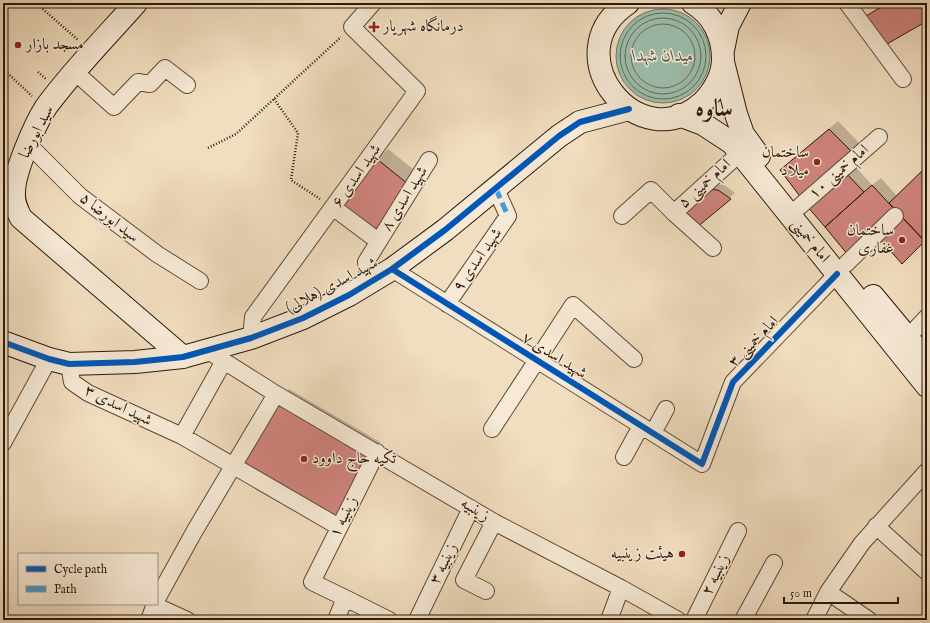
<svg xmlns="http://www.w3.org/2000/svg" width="930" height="623" font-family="'IM FELL English',Amiri,serif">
  <rect width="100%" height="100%" fill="#f1ddbf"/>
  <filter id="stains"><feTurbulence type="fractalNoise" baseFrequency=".005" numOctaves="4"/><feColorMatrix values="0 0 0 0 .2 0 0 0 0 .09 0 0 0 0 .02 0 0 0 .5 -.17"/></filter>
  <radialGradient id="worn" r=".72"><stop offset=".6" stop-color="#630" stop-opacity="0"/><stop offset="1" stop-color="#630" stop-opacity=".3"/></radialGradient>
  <path fill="#9cbdac" stroke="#6e7b6b" d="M616 56a47 47 0 1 1 94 0a47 47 0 1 1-94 0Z"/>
  <path fill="#0003" d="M884 3H927V19L867 16Z
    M838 121 862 146 854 154 781 170Z
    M388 149 418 173 387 220 377 160Z
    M853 164 872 185 881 178 897 196 927 167V242L925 240 881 239 848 253 808 206Z
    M714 184 724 185 735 193 696 227Z
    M289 389 380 442 346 509 278 400Z"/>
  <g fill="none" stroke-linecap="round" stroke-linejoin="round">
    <path stroke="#636b5b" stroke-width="1" d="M620 56a43 43 0 1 1 86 0a43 43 0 1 1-86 0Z
      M625 56a38 38 0 1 1 76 0a38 38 0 1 1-76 0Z
      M631 56a32 32 0 1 1 64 0a32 32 0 1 1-64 0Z"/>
  </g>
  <path fill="#d0847e" stroke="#2a190a" d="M888 3H927V21L887 44 866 16Z
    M829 129 854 154 802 199 780 170Z
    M377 159 408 184 376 232 343 207Z
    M927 166V244L889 203Z
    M845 172 864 192 825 227 807 206Z
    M872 185 895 210 848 255 825 227Z
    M707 189 718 190 731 199 696 228 680 213Z
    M902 217 925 241 902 264 880 239Z
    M277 399 370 453 336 521 238 464Z"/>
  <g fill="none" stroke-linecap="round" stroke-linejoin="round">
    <g stroke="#5c4a37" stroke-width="18">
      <path id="street" d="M847 3 903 79
        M75 72 114 107 138 82 150 84 165 68 187 85
        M28 144 80 196 157 254 200 281
        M799 207 879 137
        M334 208 378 241
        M622 216 651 190 674 213
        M713 248 674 213 740 153
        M846 264 895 216
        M392 269 702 464 733 382 837 274
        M369 282 366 262 429 160
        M447 304 508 216 496 189
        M908 337 927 317
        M251 338 253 317 417 91 352 27 373 3
        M208 351 276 394 494 522 621 588 678 620
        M69 364 72 382 88 393 182 436 339 527
        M492 429 573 305 634 359
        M653 433 666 409
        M182 436 224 361
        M3 443 49 359
        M624 457 641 426
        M876 526 927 572
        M486 591 464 580 494 522
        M828 592 869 620
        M345 598 389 620
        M157 599 194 532 276 394
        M154 605 187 620
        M149 620 155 604
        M336 620 345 598 312 582 377 452
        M417 620 471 508
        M609 620 621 588
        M694 620 738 531
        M743 620 774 563
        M814 620 828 592 862 543 927 471"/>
    </g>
    <g stroke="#2a190a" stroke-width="24">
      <path id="secondary" d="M136 3C106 37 73 70 46 107 35 124 14 172 14 192 13 202 17 210 21 218L183 357
        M628 3C552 54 640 161 703 102 714 91 723 75 723 59 723 36 713 15 693 3
        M723 50 728 26 740 3
        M723 62 736 114 743 134 759 156
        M679 115 703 124 732 143 927 386
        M873 296 927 361
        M3 342 49 359 69 364 135 362 183 357 251 338 303 318 349 295 392 269 445 230 559 136 580 122 629 109"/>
    </g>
    <path stroke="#2a190a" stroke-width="2.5" stroke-dasharray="1 2" stroke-linecap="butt" d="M36 3 78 40
      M3 69 32 96
      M38 72 46 79
      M274 99 298 133 291 180 320 199
      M208 148 236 134 341 37"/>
    <use href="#street" stroke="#f6e9d5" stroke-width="16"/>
    <use href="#secondary" stroke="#f6e9d5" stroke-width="22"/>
    <path stroke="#3d9bde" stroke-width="5" stroke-dasharray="10 5" stroke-linecap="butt" d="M496 189 508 216"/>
    <g stroke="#f6e9d5" stroke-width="8">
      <path id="cycleway" d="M392 269 702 464 733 382 837 274
        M3 342 49 359 69 364 135 362 183 357 251 338 303 318 349 295 392 269 445 230 559 136 580 122 629 109"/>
    </g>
    <use href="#cycleway" stroke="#0057b8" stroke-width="6"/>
  </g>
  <g fill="#8f2418" stroke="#f6e9d5" stroke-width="1.5">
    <path d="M372 21h4v4h4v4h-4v4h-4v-4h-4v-4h4z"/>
    <circle cx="18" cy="45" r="4"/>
    <circle cx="817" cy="162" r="4"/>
    <circle cx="902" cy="240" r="4"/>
    <circle cx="304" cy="459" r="4"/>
    <circle cx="682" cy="554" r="4"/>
  </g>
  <g text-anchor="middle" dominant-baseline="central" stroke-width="3" stroke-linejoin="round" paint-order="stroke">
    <g font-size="16" fill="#2a190a" stroke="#f6e9d5" text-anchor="start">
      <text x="383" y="27">درمانگاه شهریار</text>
      <text x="26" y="45">مسجد بازار</text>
      <text x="809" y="153" text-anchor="end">ساختمان<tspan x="809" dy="18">میلاد</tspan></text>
      <text x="894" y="231" text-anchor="end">ساختمان<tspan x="894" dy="18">غفاری</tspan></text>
      <text x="312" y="459">تکیه حاج داوود</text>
      <text x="674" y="554" text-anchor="end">هیئت زینبیه</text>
    </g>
    <g font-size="16" fill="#2a190a" stroke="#f6e9d5">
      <text transform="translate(37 132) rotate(-63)">سید ابورضا</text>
      <text transform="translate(839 172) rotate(-41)">امام خمینی ۱۰</text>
      <text transform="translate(357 176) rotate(-55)">شهید اسدی ۶</text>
      <text transform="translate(705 184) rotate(-42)">امام خمینی ۵</text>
      <text transform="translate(405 199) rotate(-58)">شهید اسدی ۸</text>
      <text transform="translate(109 218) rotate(38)">سید ابورضا ۵</text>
      <text transform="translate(810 241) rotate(51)">امام خمینی</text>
      <text transform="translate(478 260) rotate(-55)">شهید اسدی ۹</text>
      <text transform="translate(332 286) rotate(-28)">شهید اسدی (هلالی)</text>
      <text transform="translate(754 342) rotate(-46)">امام خمینی ۳</text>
      <text transform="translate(554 356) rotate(32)">شهید اسدی ۷</text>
      <text transform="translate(118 406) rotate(26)">شهید اسدی ۳</text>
      <text transform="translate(475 510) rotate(31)">زینبیه</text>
      <text transform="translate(344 517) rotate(-64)">زینبیه ۱</text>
      <text transform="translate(444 564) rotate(-64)">زینبیه ۳</text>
      <text transform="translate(716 575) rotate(-64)">زینبیه ۲</text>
    </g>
    <g font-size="17" font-style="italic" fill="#525243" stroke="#f6e9d5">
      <text x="663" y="56">میدان شهدا</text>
    </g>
    <g font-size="24" font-weight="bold" fill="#2a190a" stroke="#f6e9d5">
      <text x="714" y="109">ساوه</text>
    </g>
  </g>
  <rect width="930" height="623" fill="none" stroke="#f1ddbf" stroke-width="16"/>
  <rect x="4" y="4" width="922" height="615" fill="none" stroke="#2a190a" stroke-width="2"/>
  <rect x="8" y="8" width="914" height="607" fill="none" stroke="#2a190a"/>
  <rect x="18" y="553" width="140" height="52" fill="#f6e9d5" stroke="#a49684"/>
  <rect x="26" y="566" width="20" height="6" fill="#0057b8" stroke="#a49684"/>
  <text x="54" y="573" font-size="12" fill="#2a190a">Cycle path</text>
  <rect x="26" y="586" width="20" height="6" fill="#3d9bde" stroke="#a49684"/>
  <text x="54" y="593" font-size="12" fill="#2a190a">Path</text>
  <path d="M784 597v6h114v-6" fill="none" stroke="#2a190a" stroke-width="2"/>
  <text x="790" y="597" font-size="12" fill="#2a190a" stroke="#f6e9d5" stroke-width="3" paint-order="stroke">50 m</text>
  <rect width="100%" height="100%" filter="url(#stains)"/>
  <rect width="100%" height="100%" fill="url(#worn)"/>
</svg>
